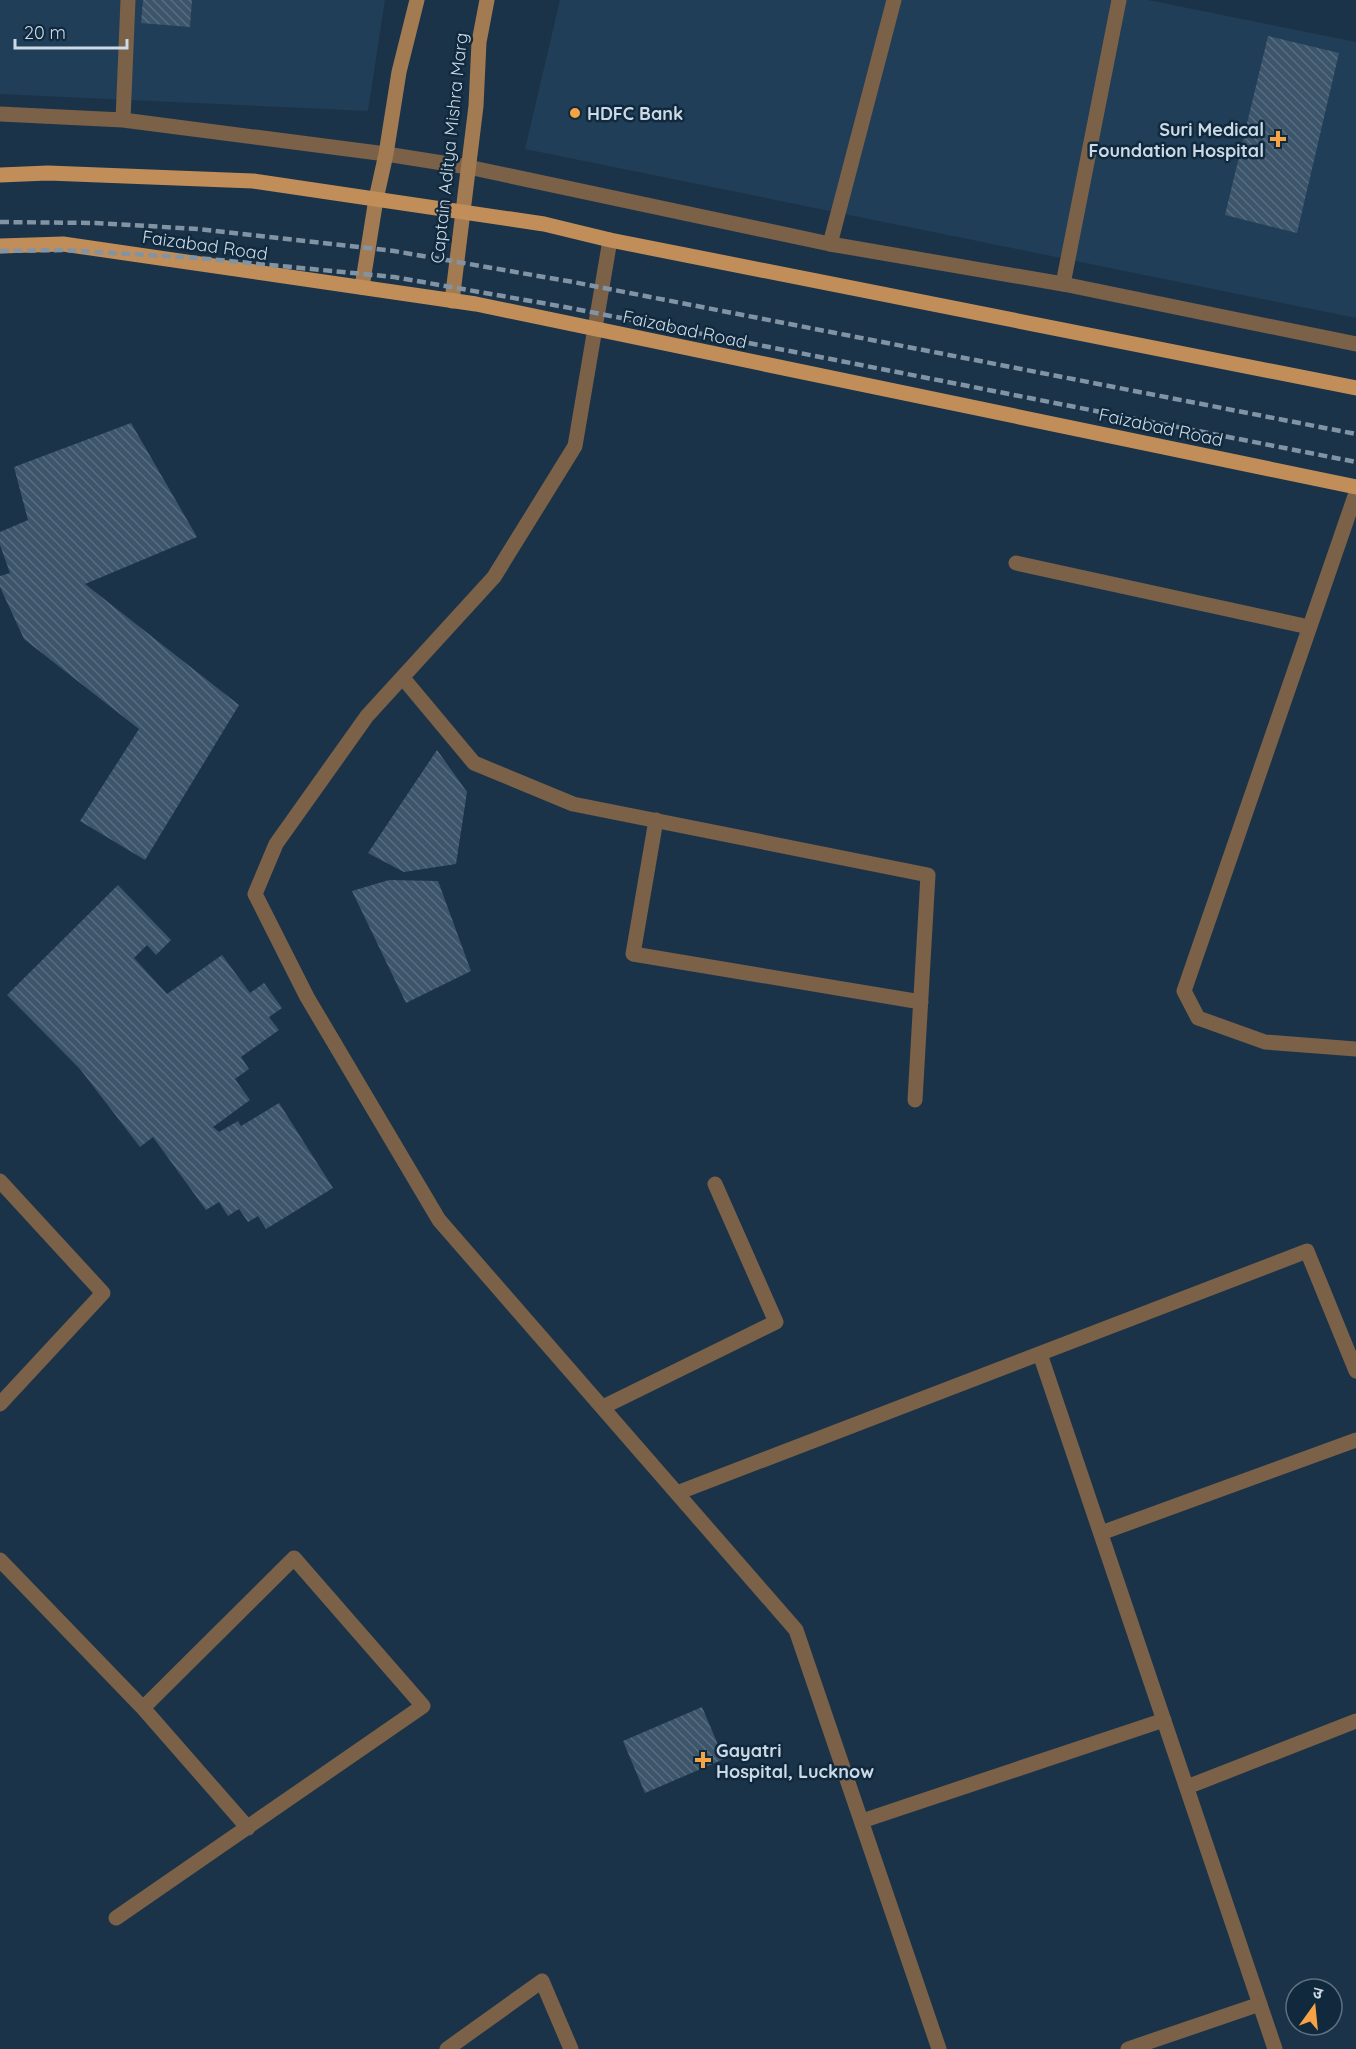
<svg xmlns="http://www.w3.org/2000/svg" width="1356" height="2049" font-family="Quicksand,'Noto Sans Devanagari',sans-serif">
  <defs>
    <pattern id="building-back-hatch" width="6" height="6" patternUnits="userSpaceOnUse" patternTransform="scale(1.5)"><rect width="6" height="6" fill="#3c556b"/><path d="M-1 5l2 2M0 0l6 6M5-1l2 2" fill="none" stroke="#576d80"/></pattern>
  </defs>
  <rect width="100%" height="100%" fill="#1b3348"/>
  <path fill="#203e57" d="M0 0H385L368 111 0 94Z
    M560 0H1148L1356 42V318L525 149Z"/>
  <path fill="url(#building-back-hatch)" d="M143 0H192L190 27 141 23Z
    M1268 36 1339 53 1297 233 1225 215Z
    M131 423 197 537 85 584 239 705 145 860 80 821 139 729 24 639 0 587V576L10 573 0 545V532L28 520 14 467Z
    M437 750 467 792 456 864 404 872 368 853Z
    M389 880 438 881 471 971 406 1003 352 891Z
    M118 885 171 940 156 955 147 945 134 958 167 994 222 955 250 993 264 983 282 1008 269 1017 279 1030 241 1057 249 1069 235 1079 250 1100 213 1127 219 1132 238 1121 241 1126 279 1103 333 1188 266 1229 258 1216 248 1222 239 1209 228 1216 219 1202 206 1210 153 1137 140 1147 80 1069 7 995Z
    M702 1707 724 1759 645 1793 623 1741Z"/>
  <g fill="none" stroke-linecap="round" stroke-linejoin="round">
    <path stroke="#7a6148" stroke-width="15" d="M830 244 894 0
      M1063 284 1119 0
      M403 678 474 763 573 804 928 875 915 1100
      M656 820 633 954 921 1002"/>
    <path stroke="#7a6148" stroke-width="15" d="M0 114 123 120 386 154 468 167 830 244 1063 284 1356 344
      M123 120 128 0
      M610 240 575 446 494 577 367 716 276 844 255 894 307 997 439 1220 796 1630 939 2049
      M1356 493 1184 991 1198 1018 1265 1042 1356 1049
      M1016 563 1309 627
      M0 1181 103 1293 0 1404
      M1040 1354 1275 2049
      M603 1407 776 1322 715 1184
      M677 1493 1307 1251 1356 1371
      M1101 1533 1356 1440
      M0 1560 143 1708 248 1828
      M1187 1787 1356 1721
      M862 1821 1164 1720
      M116 1918 423 1706 294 1558 143 1708
      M447 2049 542 1981 571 2049
      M1128 2049 1260 2004"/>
    <path stroke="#a27b52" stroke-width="15" d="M362 287 376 199 386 154 399 72 417 0
      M452 301 476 106 479 42 487 0"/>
    <path stroke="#c18e59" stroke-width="15" d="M0 175 48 173 253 181 544 224 610 240 1356 388
      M0 246 63 244 476 304 1356 487"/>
    <path stroke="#8294a4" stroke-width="4.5" stroke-dasharray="9 4.5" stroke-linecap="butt" d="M0 222 96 223 198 229 394 251 573 282 1356 434
      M0 251 62 250 198 258 394 277 565 307 1356 462"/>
  </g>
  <g fill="#f5a345" stroke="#11293d" stroke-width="2">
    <circle cx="575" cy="113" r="6"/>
    <path d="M1275 130h6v6h6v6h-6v6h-6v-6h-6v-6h6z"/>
    <path d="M700 1751h6v6h6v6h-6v6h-6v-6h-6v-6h6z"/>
  </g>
  <g text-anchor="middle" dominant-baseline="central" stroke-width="5" stroke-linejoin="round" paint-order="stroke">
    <g font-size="18" font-weight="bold" fill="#ccdae7" stroke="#11293d" text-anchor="start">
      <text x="587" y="113">HDFC Bank</text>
      <text x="1264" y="129" text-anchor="end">Suri Medical<tspan x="1264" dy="21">Foundation Hospital</tspan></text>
      <text x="716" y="1750">Gayatri<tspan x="716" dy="21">Hospital, Lucknow</tspan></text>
    </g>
    <g font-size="18" fill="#ccdae7" stroke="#11293d">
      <text transform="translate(449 148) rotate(-84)">Captain Aditya Mishra Marg</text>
      <text transform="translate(205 245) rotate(8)">Faizabad Road</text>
      <text transform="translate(685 329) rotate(12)">Faizabad Road</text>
      <text transform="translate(1161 427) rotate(12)">Faizabad Road</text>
    </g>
  </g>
  <g transform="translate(1314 2007) rotate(15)"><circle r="28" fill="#11293d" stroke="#5c7081" stroke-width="1.5"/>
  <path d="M0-4.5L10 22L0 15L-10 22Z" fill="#f5a345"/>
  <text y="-9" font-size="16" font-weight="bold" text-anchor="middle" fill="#ccdae7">उ</text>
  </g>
  <path d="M15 39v9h112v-9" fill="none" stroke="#ccdae7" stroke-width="3"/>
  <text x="24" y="39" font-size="18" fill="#ccdae7" stroke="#11293d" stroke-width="4.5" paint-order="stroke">20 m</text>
</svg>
